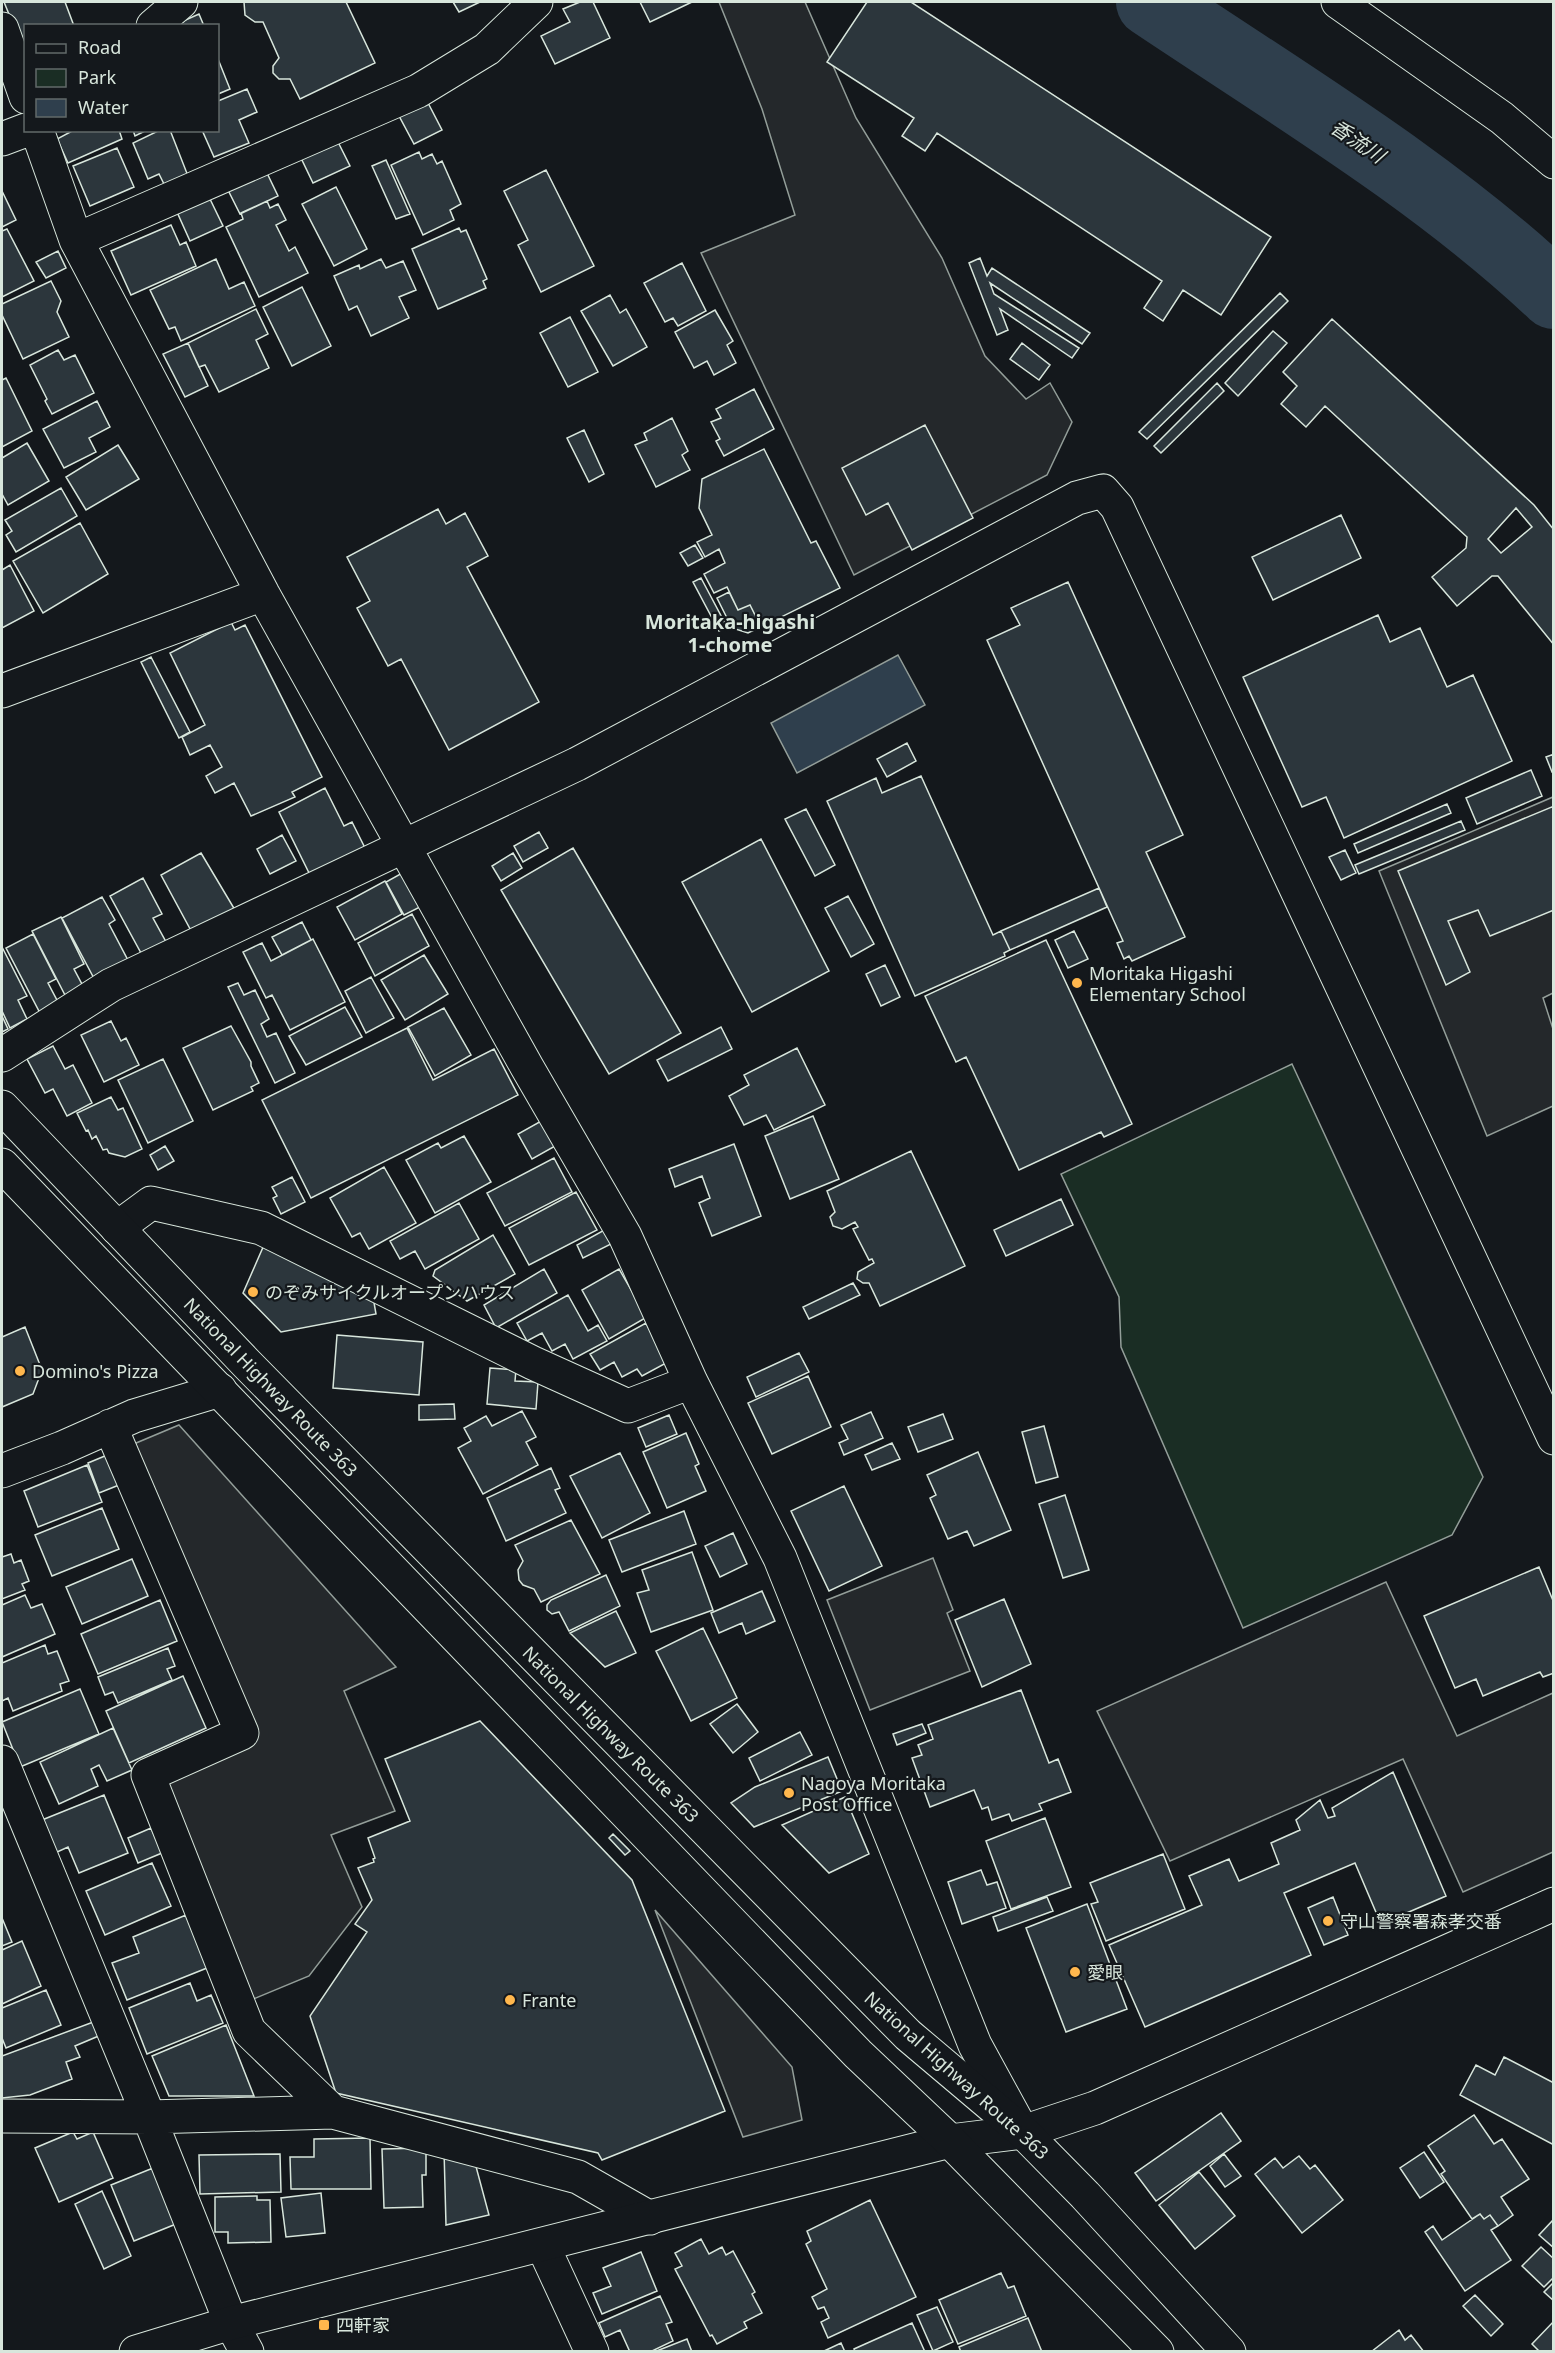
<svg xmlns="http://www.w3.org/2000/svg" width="1555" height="2353" font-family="'Noto Sans','Noto Sans JP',sans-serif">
  <rect width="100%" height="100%" fill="#14181c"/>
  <path fill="#1a2d24" stroke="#939e99" stroke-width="1.5" d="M1292 1064 1483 1477 1452 1535 1243 1628 1121 1347 1119 1297 1061 1174Z"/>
  <path fill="#24282b" stroke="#939e99" stroke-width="1.5" d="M719 2H805L856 118 942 258 985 356 1026 399 1050 383 1072 422 1047 475 854 575 701 253 795 215 762 109Z
    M1553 797V993L1543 998 1553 1029V1106L1487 1136 1379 871Z
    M179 1425 396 1667 344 1691 395 1811 331 1835 362 1907 309 1976 251 2000 163 1782 253 1743 129 1446Z
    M933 1558 953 1610 947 1613 970 1671 870 1710 827 1600Z
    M1386 1582 1457 1736 1553 1693V1852L1463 1892 1403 1759 1170 1861 1097 1711Z
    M655 1910 792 2067 802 2120 743 2137Z"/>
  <path fill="#2f3f4d" stroke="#939e99" stroke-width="1.5" d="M898 655 925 705 797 773 771 723Z"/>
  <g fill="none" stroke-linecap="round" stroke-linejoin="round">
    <path stroke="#2f3f4d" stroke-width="70" d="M1151 2C1288 94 1433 180 1554 294"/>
  </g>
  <path fill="#2c363c" stroke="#d8e6dc" stroke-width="1.5" fill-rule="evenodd" d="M4 2H65L74 26H26V56Z
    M244 2H346L375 63 300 99 290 79H279L273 73V66L279 58 263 22H255L245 15Z
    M453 2H480L459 12Z
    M580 2H593L610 38 555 64 541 36 570 22 563 9Z
    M640 2H692L650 22Z
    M867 2H911L1271 237 1221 315 1183 290 1163 321 1144 308 1162 281 937 133 925 151 902 136 914 118 827 62Z
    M199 14 204 26H172Z
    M218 59 230 89 218 94Z
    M247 89 257 112 239 120 249 143 214 157 202 130H218V101Z
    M426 99 442 130 414 144 398 114Z
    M74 130H119L122 139 68 163 57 139Z
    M133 130H147L135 136Z
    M160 130H170L188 176 165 186 159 174 148 179 133 143Z
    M337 140 350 166 313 183 301 158Z
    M117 148 134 187 90 206 73 166Z
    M419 152 422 159 432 154 437 164 442 161 461 204 450 210 454 220 423 235 391 165Z
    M386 160 410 214 396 219 372 166Z
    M546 170 594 266 541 292 518 245 528 240 504 191Z
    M266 171 278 196 240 214 228 190Z
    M336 187 367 249 334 266 302 204Z
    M2 191 16 220 2 227Z
    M209 197 223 226 190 241 177 212Z
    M267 201 270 208 278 204 286 220 276 225 289 251 295 247 308 273 259 297 226 227 243 219 241 213Z
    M171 225 180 245 186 242 196 266 131 295 111 251Z
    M459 228 461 232 466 230 487 279 483 281 486 288 438 309 412 249Z
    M7 229 34 281 2 297V231Z
    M58 251 66 268 46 278 36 262Z
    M980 258 987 276 992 268 1090 333 1082 344 990 283 994 294 1079 348 1072 358 1000 309 1008 330 997 335 969 263Z
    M216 259 229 289 244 282 255 306 181 341 175 327 169 329 150 290Z
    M381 259 386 268 403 261 416 290 399 297 409 318 371 336 357 306 349 310 334 276 359 265 360 269Z
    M682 263 706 311 678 326 673 318 665 322 644 283Z
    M51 281 61 301 57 312 69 337 23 359 2 315V304Z
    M302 287 331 346 292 366 263 307Z
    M1280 293 1288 301 1147 439 1139 432Z
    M610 295 620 313 626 309 647 347 613 366 581 311Z
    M256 309 268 334 256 340 269 368 219 392 205 365 199 367 188 343Z
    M715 310 733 341 727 345 736 363 714 375 707 361 694 368 675 332Z
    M570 317 598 372 568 387 540 333Z
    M1332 319 1534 505 1554 530V645L1498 576H1492L1457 606 1432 577 1466 548 1467 537 1325 406 1306 427 1281 404 1297 386 1283 372ZM1516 508 1532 527 1501 553 1488 539Z
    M1273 331 1287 343 1238 396 1225 383Z
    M188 343 208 386 185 397 163 354Z
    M1022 343 1050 365 1039 380 1010 359Z
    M58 350 64 360 75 355 94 393 52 414 45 401 47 399 30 365Z
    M6 378 32 431 2 447V380Z
    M1217 383 1224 391 1161 453 1154 446Z
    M754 389 774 429 724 456 716 441 720 439 711 422 721 418 716 409Z
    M97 401 110 427 89 438 96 452 64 468 43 429Z
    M672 418 688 451 682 455 690 470 656 487 635 445 647 440 644 433Z
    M925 425 973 518 912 550 888 503 866 515 842 468Z
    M584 430 604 474 589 482 567 438Z
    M27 443 49 481 8 505 2 494V458Z
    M118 445 139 479 86 510 66 477Z
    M764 449 811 543 816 541 840 588 761 627 750 605 738 610 727 587 714 593 704 574 725 563 719 549 705 557 697 542 712 535 699 508 702 479Z
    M61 488 77 516 16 552 6 535 12 531 5 520Z
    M438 509 446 524 465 513 488 556 467 567 539 702 449 750 401 659 388 666 357 608 370 601 347 557Z
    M1341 515 1361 558 1273 600 1252 557Z
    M80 523 108 574 43 613 13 561Z
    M695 545 703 558 688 566 680 553Z
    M10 565 34 611 2 628V570Z
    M701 578 727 627 719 631 693 582Z
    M1068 582 1183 835 1146 852 1185 937 1132 961 1129 956 1124 959 1117 943 1123 941 987 640 1020 625 1011 608Z
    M729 592 738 610 750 605 761 627 748 633 732 628 717 598Z
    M1378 615 1390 642 1420 628 1447 687 1473 675 1512 761 1344 838 1326 797 1302 807 1243 677Z
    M231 622 235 630 245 625 322 777 292 792 295 797 251 816 234 783 215 793 206 776 222 767 210 745 190 755 182 737 205 725 170 653Z
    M151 657 190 732 179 738 141 662Z
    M907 743 916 761 887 777 877 759Z
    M1554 754V771L1552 772 1546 757Z
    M1531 770 1542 796 1477 824 1466 798Z
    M921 776 993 935 1001 931 1010 950 1004 953 1005 956 915 996 827 801 876 778 882 793Z
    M325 788 344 826 352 822 368 854 313 881 279 812Z
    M1447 804 1451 813 1358 853 1354 844Z
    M1554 806V910L1490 936 1478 910 1448 921 1470 972 1446 985 1398 871Z
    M806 809 835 865 815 876 785 819Z
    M1461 821 1465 830 1359 874 1355 865Z
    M539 832 548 848 523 862 514 846Z
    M282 835 296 861 270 874 257 849Z
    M761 839 829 971 752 1012 682 882Z
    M573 848 681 1033 609 1074 501 890Z
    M1345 850 1356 873 1341 880 1329 857Z
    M201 853 238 915 195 938 161 875Z
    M513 853 522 868 501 881 492 866Z
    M404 872 422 906 404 915 386 882Z
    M143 878 162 914 153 918 171 951 147 964 110 896Z
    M385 881 402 914 355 940 337 907Z
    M1099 888 1107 907 1010 950 1001 931Z
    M848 896 874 944 851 957 825 908Z
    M102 897 115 920 109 924 131 966 97 984 62 918Z
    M412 914 429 946 375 976 358 943Z
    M61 917 84 964 74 969 84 988 66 997 32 931Z
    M302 922 311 940 282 955 272 937Z
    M1074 931 1088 959 1068 968 1055 940Z
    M33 934 56 979 48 983 59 1004 40 1013 6 948Z
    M313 939 345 1002 290 1030 272 995 266 998 243 952 262 943 271 961Z
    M1046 940 1132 1124 1104 1137 1101 1132 1019 1170 966 1057 956 1062 925 996Z
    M2 947 27 996 18 1000 27 1019 10 1028 2 1011Z
    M424 955 448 994 405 1020 381 980Z
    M885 965 900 997 881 1006 866 974Z
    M371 977 394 1018 366 1033 345 991Z
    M238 983 244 995 255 990 269 1019 261 1024 267 1037 276 1033 295 1073 275 1083 228 987Z
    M345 1007 362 1037 306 1065 289 1036Z
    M444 1008 471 1055 435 1076 408 1027Z
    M2 1016 8 1029 2 1032Z
    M111 1021 121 1041 126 1038 139 1065 104 1082 81 1035Z
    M231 1026 251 1062V1066L259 1083 251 1087 253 1091 213 1110 183 1048Z
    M721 1027 732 1049 668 1081 657 1060Z
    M407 1028 433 1080 494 1049 518 1095 311 1198 262 1100Z
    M53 1046 65 1069 73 1065 92 1103 67 1116 53 1089 45 1093 27 1059Z
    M797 1048 825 1105 774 1130 766 1115 744 1125 729 1096 749 1085 744 1075Z
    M163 1059 193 1121 148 1143 118 1080Z
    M111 1097 118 1110 123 1108 142 1149 125 1157 109 1153 107 1149 103 1150 96 1136 92 1139 88 1130 86 1131 77 1113Z
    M813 1116 839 1179 790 1199 765 1136Z
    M543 1120 557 1145 532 1159 518 1134Z
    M464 1136 491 1182 435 1213 406 1160 438 1143 441 1148Z
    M734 1144 761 1216 712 1236 699 1203 710 1198 702 1176 675 1187 669 1169Z
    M165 1146 174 1161 158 1170 150 1155Z
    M911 1151 965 1266 880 1306 869 1283H863L857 1279 858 1272 874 1263 872 1259 869 1260 853 1229 858 1227 855 1222 842 1229 833 1226 830 1217 835 1212 827 1191Z
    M554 1158 572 1192 505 1226 487 1193Z
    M384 1167 416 1223 369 1249 360 1233 352 1237 330 1198Z
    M292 1177 305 1202 281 1214 273 1198 277 1196 272 1187Z
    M576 1192 597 1230 529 1265 509 1228Z
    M1061 1199 1073 1225 1006 1256 994 1230Z
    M459 1203 479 1239 425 1269 415 1251 400 1259 390 1241Z
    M608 1228 615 1242 583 1258 577 1245Z
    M493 1235 515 1274 467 1301 433 1276 435 1270Z
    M264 1245 372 1291 376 1314 281 1332 243 1293Z
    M544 1269 557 1293 496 1328 484 1305Z
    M619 1269 647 1317 609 1339 582 1290Z
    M853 1283 860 1295 809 1319 803 1307Z
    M568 1295 588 1331 598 1325 607 1341 573 1359 565 1344 552 1351 542 1333 527 1341 517 1323Z
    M646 1323 668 1362 642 1376 637 1369 622 1377 614 1362 600 1370 590 1354Z
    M25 1327 42 1370 33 1394 2 1407V1337Z
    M337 1335 423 1342 419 1395 333 1388Z
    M799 1353 809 1372 756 1397 747 1377Z
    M490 1368 516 1370 515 1381 538 1382 536 1409 487 1404Z
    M808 1376 831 1427 772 1454 748 1403Z
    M454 1404 455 1419 419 1420V1405Z
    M522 1411 536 1437 526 1442 538 1465 483 1494 458 1448 471 1441 464 1428 486 1416 492 1426Z
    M871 1412 883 1438 844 1455 839 1443 848 1439 841 1425Z
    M943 1414 953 1439 918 1452 908 1427Z
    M669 1415 677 1434 646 1447 638 1428Z
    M1044 1426 1058 1477 1036 1483 1022 1432Z
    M686 1433 699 1464 695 1466 706 1491 667 1508 643 1452Z
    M892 1443 900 1459 872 1470 865 1455Z
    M978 1452 1011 1530 974 1546 967 1531 948 1539 930 1498 936 1495 927 1475Z
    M112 1453 124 1483 99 1493 88 1463Z
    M620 1453 650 1513 602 1538 570 1476Z
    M87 1465 102 1502 38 1527 24 1491Z
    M551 1468 560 1488 555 1490 566 1513 506 1541 487 1498Z
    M844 1486 882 1566 829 1591 791 1511Z
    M1065 1495 1089 1570 1063 1578 1039 1504Z
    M102 1508 119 1549 52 1576 35 1535Z
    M684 1511 696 1544 622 1572 609 1540Z
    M571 1520 600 1574 541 1602 534 1589 523 1585 519 1580 518 1570 523 1561 515 1545Z
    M733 1533 747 1564 720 1577 705 1546Z
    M692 1552 713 1610 651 1632 637 1593 649 1590 642 1570Z
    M11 1554 14 1563 21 1560 29 1581 22 1584 25 1590 2 1599V1557Z
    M132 1559 148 1596 82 1624 66 1587Z
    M1539 1567 1554 1603V1673L1543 1677 1540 1672 1483 1696 1476 1679 1455 1688 1424 1616Z
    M606 1575 620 1606 569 1631 559 1612 552 1614 547 1610V1605L551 1600Z
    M762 1591 775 1621 746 1634 742 1623 719 1633 711 1613Z
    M25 1595 31 1608 42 1604 55 1634 2 1657V1605Z
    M1004 1599 1031 1664 982 1687 955 1620Z
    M160 1600 177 1641 98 1674 81 1634Z
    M616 1611 636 1653 605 1667 570 1633Z
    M703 1628 737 1698 691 1721 656 1651Z
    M45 1645 48 1654 57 1651 69 1681 60 1684 62 1691 13 1711 8 1698 2 1701V1663Z
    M168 1648 175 1666 167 1669 172 1680 118 1703 113 1692 105 1695 98 1677Z
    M183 1676 206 1728 129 1763 106 1711Z
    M80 1689 99 1734 20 1767 2 1722Z
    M1021 1690 1049 1763 1058 1759 1071 1792 1039 1804 1042 1810 1012 1821 1009 1814 992 1820 988 1807 982 1809 974 1790 930 1807 912 1758 922 1755 918 1745 933 1739 928 1725Z
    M737 1704 758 1732 733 1753 710 1724Z
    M480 1721 632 1880 725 2111 602 2160 598 2153 336 2093 310 2016 367 1932 355 1924 372 1900 358 1868 374 1862 373 1859 375 1858 368 1838 410 1821 385 1759Z
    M922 1724 926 1733 897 1745 893 1734Z
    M113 1728 132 1770 107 1781 99 1765 91 1769 98 1786 59 1804 40 1762Z
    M800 1732 812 1755 760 1781 749 1758Z
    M828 1757 842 1791 754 1827 731 1803 755 1787Z
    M1393 1772 1446 1896 1381 1924 1355 1863 1284 1893 1311 1955 1145 2027 1109 1945 1202 1905 1189 1876 1229 1859 1239 1881 1279 1864 1271 1843 1300 1830 1296 1820 1320 1800 1328 1818 1335 1816 1332 1808Z
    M104 1795 128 1853 79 1873 68 1847 55 1853 42 1820Z
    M845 1797 869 1854 829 1873 782 1825Z
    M1045 1818 1071 1887 1011 1909 986 1841Z
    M151 1828 162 1853 138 1863 128 1838Z
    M613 1834 630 1851 625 1855 609 1838Z
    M1163 1854 1185 1909 1106 1941 1091 1904 1098 1902 1090 1883Z
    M152 1863 171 1906 105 1935 86 1891Z
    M981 1870 987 1885 997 1882 1006 1908 962 1924 948 1882Z
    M1047 1897 1053 1911 998 1931 993 1917Z
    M1333 1897 1348 1935 1324 1945 1308 1908Z
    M1087 1904 1127 2009 1066 2032 1026 1928Z
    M186 1915 207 1968 127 2000 112 1963 139 1953 133 1937Z
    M2 1918 12 1942 2 1946Z
    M22 1941 41 1986 2 2004V1950Z
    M190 1983 197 2001 211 1995 223 2023 147 2054 129 2008Z
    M46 1990 61 2025 6 2048 2 2038V2008Z
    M96 2021 101 2035 75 2046 80 2057 66 2062 72 2079 30 2095 2 2098V2056Z
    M226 2025 254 2096H169L152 2056Z
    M1504 2057 1554 2083V2145L1460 2095 1476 2065 1495 2075Z
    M1221 2113 1241 2141 1156 2201 1135 2173Z
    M1474 2115 1494 2144 1502 2139 1529 2179 1501 2197 1513 2215 1498 2226 1490 2215 1484 2219 1480 2214 1472 2219 1441 2174 1445 2171 1428 2146Z
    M73 2132 77 2139 93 2132 113 2178 59 2202 35 2148Z
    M370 2138 371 2189H291L290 2157H314V2139Z
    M426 2148V2175H422L423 2207 384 2208 382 2149Z
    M444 2150 474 2159 489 2215 446 2225Z
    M1424 2152 1444 2182 1420 2198 1400 2168Z
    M280 2154 281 2192 200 2194 199 2155Z
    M1224 2154 1241 2176 1225 2187 1210 2166Z
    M1299 2156 1310 2169 1315 2165 1343 2200 1302 2233 1255 2174 1275 2158 1283 2168Z
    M153 2168 176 2224 134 2241 111 2185Z
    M1199 2172 1235 2216 1195 2249 1159 2205Z
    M102 2191 131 2256 104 2269 75 2204Z
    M321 2193 325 2233 286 2237 281 2198Z
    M257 2196V2200H270L271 2242 228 2243V2232H215V2197Z
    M870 2200 916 2297 828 2338 821 2322 829 2318 824 2307 818 2309 812 2297 827 2289 806 2244 811 2241 807 2231Z
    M1480 2214 1484 2219 1490 2215 1498 2226 1491 2230 1511 2260 1465 2291 1425 2232 1433 2226 1442 2240Z
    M1554 2219V2248L1539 2235Z
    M701 2239 709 2254 722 2247 726 2255 733 2251 755 2292 752 2294 762 2313 744 2322 747 2328 717 2344 712 2335 710 2336 675 2269 682 2266 675 2253Z
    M1541 2247 1554 2259V2277L1544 2287 1522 2266Z
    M641 2252 657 2291 602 2314 593 2293 611 2286 603 2268Z
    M1001 2273 1008 2288 1014 2286 1026 2316 958 2344 939 2300Z
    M1554 2282V2301L1544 2292Z
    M1475 2295 1503 2324 1491 2336 1463 2306Z
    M660 2296 672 2322 666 2324 673 2341 650 2352H630L620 2330 605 2337 599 2323Z
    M937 2307 953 2342 933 2351 917 2315Z
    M1028 2318 1042 2352H961L959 2347Z
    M1554 2321V2352H1540L1532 2344Z
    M912 2323 925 2352H855L854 2349Z
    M1399 2330 1405 2340 1411 2335 1424 2352H1371Z
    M687 2339 692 2352H654Z
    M841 2343 845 2352H822Z"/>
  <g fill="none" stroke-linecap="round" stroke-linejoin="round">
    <g stroke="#d8e6dc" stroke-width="35">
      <path id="minor" d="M1338 2 1502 118 1554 162
        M153 26 181 2
        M2 29 26 97
        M37 130 76 240 263 594 527 1067 625 1236 691 1382 780 1558 975 2045 1022 2131
        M2 139 26 130
        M76 240 418 91 487 49 536 2
        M2 691 263 594
        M2 1055 111 985 577 764 1077 498 1103 491 1117 507 1554 1438
        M117 1228 151 1203 261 1228 533 1363 628 1406 691 1382
        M110 1426 242 1733 148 1775 249 2031 333 2112
        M2 1471 62 1448 134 1416 220 1390
        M2 1762 149 2117 231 2323 247 2352
        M2 2116 149 2117 333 2112 578 2177 650 2218
        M543 2246 592 2352"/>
    </g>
    <g stroke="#d8e6dc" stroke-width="35">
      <path id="tertiary" d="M136 2352 231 2323 950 2141 1023 2132 1095 2108 1554 1904"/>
    </g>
    <g stroke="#d8e6dc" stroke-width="35">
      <path id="trunk" d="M2 1107 247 1364 908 2035 1023 2132 1085 2195 1229 2352
        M2 1165 858 2054 950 2141 1157 2352"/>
    </g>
    <use href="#minor" stroke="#14181c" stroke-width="33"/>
    <use href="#tertiary" stroke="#14181c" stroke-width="33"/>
    <use href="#trunk" stroke="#14181c" stroke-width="33"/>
  </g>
  <g fill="#ffb74d" stroke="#14181c" stroke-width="2">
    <circle cx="1077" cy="983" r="6"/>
    <circle cx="253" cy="1292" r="6"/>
    <circle cx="20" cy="1371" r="6"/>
    <circle cx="789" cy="1793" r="6"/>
    <circle cx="1328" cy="1921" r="6"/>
    <circle cx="1075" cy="1972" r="6"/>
    <circle cx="510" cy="2000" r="6"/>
    <rect x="318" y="2319" width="12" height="12" rx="3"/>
  </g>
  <g text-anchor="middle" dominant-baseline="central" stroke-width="4.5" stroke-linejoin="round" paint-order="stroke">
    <g font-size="18" fill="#d8e6dc" stroke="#14181c" text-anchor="start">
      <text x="1089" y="973">Moritaka Higashi<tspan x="1089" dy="21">Elementary School</tspan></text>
      <text x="265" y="1292">のぞみサイクルオープンハウス</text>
      <text x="32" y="1371">Domino's Pizza</text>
      <text x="801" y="1783">Nagoya Moritaka<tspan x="801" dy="21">Post Office</tspan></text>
      <text x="1340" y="1921">守山警察署森孝交番</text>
      <text x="1087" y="1972">愛眼</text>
      <text x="522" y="2000">Frante</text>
      <text x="336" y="2325">四軒家</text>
    </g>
    <g font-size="18" fill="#d8e6dc" stroke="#14181c">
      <text transform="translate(271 1387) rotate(46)">National Highway Route 363</text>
      <text transform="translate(611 1734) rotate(45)">National Highway Route 363</text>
      <text transform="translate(957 2075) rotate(42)">National Highway Route 363</text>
    </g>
    <g font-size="20" font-style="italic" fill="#d8e6dc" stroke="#14181c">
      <text transform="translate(1358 141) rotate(34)">香流川</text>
    </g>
    <g font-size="20" font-weight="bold" fill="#d8e6dc" stroke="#14181c">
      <text x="730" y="621">Moritaka-higashi<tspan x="730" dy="23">1-chome</tspan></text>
    </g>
  </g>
  <rect width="1555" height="2353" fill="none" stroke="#d8e6dc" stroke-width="6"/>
  <rect x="24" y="24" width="195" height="108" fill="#14181c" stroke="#626a69" stroke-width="1.5"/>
  <rect x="36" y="44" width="30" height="9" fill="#14181c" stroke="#626a69" stroke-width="1.5"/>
  <text x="78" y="54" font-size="18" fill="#d8e6dc">Road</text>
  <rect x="36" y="69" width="30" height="18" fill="#1a2d24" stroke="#626a69" stroke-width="1.5"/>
  <text x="78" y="84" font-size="18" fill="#d8e6dc">Park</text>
  <rect x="36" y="99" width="30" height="18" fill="#2f3f4d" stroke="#626a69" stroke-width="1.5"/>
  <text x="78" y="114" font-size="18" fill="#d8e6dc">Water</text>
</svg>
